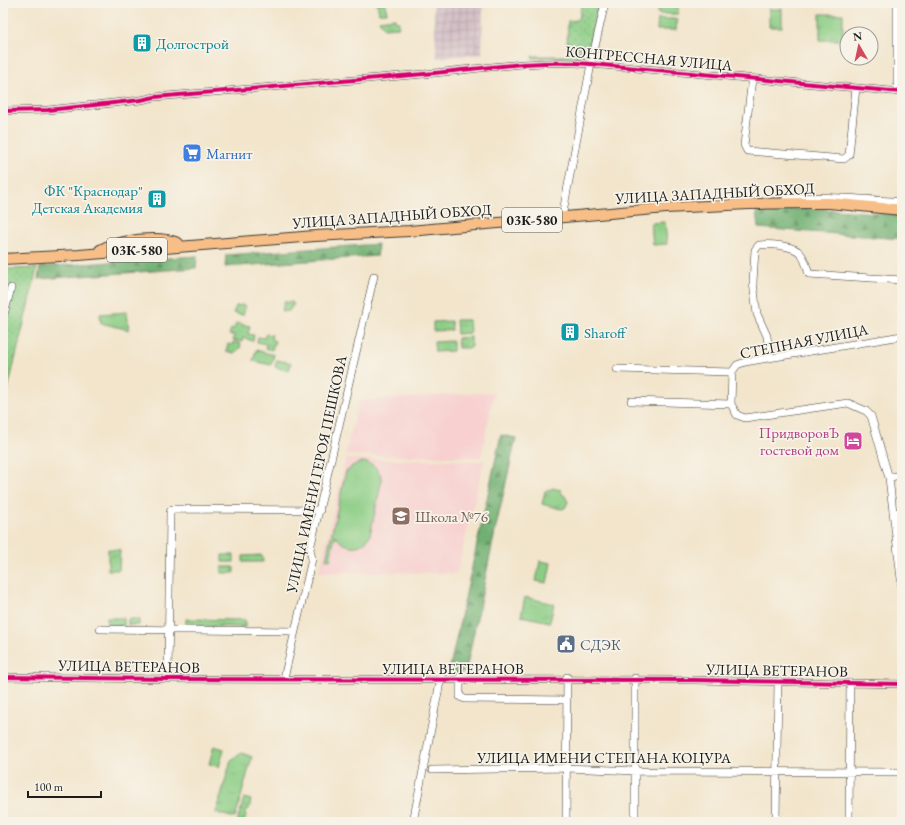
<svg xmlns="http://www.w3.org/2000/svg" width="905" height="825" font-family="'EB Garamond',serif">
  <defs>
    <pattern id="industrial-grid" width="8" height="8" patternUnits="userSpaceOnUse"><rect width="8" height="8" fill="#d2bec5"/><path d="M0 4h8M4 0v8" fill="none" stroke="#b4a3a9"/></pattern>
    <pattern id="grass-dots" width="8" height="8" patternUnits="userSpaceOnUse"><rect width="8" height="8" fill="#8ccd85"/><path d="M2 2h.1M6 6h.1" fill="none" stroke="#78af72" stroke-width="1.8" stroke-linecap="round"/></pattern>
    <pattern id="forest-firs" width="22" height="20" patternUnits="userSpaceOnUse"><rect width="22" height="20" fill="#71b072"/><path d="M5 1l3.5 6h-7zM16 11l3.5 6h-7z" fill="#5c8e5d"/></pattern>
    <pattern id="park-tufts" width="24" height="20" patternUnits="userSpaceOnUse"><rect width="24" height="20" fill="#8ccd85"/><path d="M3 7l-1-3M5 7V3M7 7l1-3M15 17l-1-3M17 17v-4M19 17l1-3" fill="none" stroke="#78af72"/></pattern>
  </defs>
  <rect width="100%" height="100%" fill="#f7f3e8"/>
  <filter id="ink" filterUnits="userSpaceOnUse"><feTurbulence type="fractalNoise" baseFrequency=".025" numOctaves="2"/><feDisplacementMap in="SourceGraphic" scale="8" xChannelSelector="R" yChannelSelector="G"/><feConvolveMatrix kernelMatrix="1 2 1 2 8 2 1 2 1" color-interpolation-filters="sRGB"/></filter>
  <filter id="wash" filterUnits="userSpaceOnUse"><feTurbulence type="fractalNoise" baseFrequency=".012" numOctaves="4" result="noise"/><feDisplacementMap in="SourceGraphic" scale="16" xChannelSelector="R" yChannelSelector="G"/><feGaussianBlur stdDeviation="0.9" result="paint"/><feColorMatrix in="noise" values="0 0 0 0 0 0 0 0 0 0 0 0 0 0 0 0 0 1.4 0 .05"/><feComposite in="paint" operator="in"/></filter>
  <g filter="url(#wash)">
    <rect width="100%" height="100%" fill="#f2e5cc"/>
    <path fill="#f7d0cf" d="M494 392 481 457 345 455 359 401Z
      M346 459 484 461 457 573 319 572Z"/>
    <path fill="url(#industrial-grid)" d="M433 3H483L482 54 437 58Z"/>
    <path fill="url(#grass-dots)" stroke="#547450" d="M582 3H599L588 48H567L568 21 577 20 579 18Z
      M572 51H587V55L584 57 532 58V56H566Z
      M37 268 3 410V269Z
      M244 798 251 800 249 809 245 811 246 817 244 822H237Z"/>
    <path fill="url(#forest-firs)" stroke="#466647" d="M756 209H822L902 215V239L758 228Z
      M378 244 377 256 225 267 226 255Z
      M197 256 196 268 38 279 40 267Z
      M501 435 516 438 496 527 466 670 453 677 449 671Z"/>
    <path fill="url(#park-tufts)" stroke="#547450" d="M377 3H385L387 13H379Z
      M769 9H782V27H769Z
      M820 14H843V40H820Z
      M395 18 396 22H399V27L384 28 379 20Z
      M284 302H292L294 304 289 311 282 312Z
      M243 305 246 306 243 315 233 313 236 306Z
      M127 312 129 330 101 323 100 314Z
      M456 320H469L470 333 457 334Z
      M236 323 250 326 248 334 254 335 253 341 243 338 242 342 233 340 234 336 229 335 231 329H234Z
      M266 334 272 335 271 339 275 341 272 350 265 348 266 344 257 342 258 337 264 338Z
      M471 337V348H458L457 338Z
      M233 342 241 344 240 348 234 353 226 351 228 344 232 345Z
      M277 360 291 363 289 371 275 367Z
      M552 488 561 490V493L565 496 568 502 565 508 561 509 542 504 545 491 551 490Z
      M108 549 120 550 119 570H108Z
      M222 555H234V562H222Z
      M262 555 263 562H243V556Z
      M222 567H234V573H222Z
      M525 597 554 604 550 622 521 616Z
      M128 619H139V625H128Z
      M186 619 245 620V627L186 626Z
      M242 753 252 757 235 818 216 813 231 760Z"/>
    <path fill="#8ccd85" stroke="#547450" d="M658 3H678V14H658Z
      M658 19H677L676 30H657Z
      M665 222 667 244 653 245 651 223Z
      M451 321 452 330 433 331V322Z
      M453 341V351L435 352 434 342Z
      M256 350 274 355 271 365 253 361Z
      M362 462C373 463 379 469 382 479L370 535C363 551 343 549 335 535L330 560 326 559 346 471H348L352 466Z
      M540 561 551 563 547 583 536 581Z
      M107 618H124V626H107Z
      M214 746 224 749 219 767 209 764Z"/>
  </g>
  <g filter="url(#ink)">
    <g fill="none" stroke-linecap="round" stroke-linejoin="round">
      <g stroke="#3c3a36" stroke-width="8">
        <path id="minor" d="M752 79 744 145 747 151 844 159 849 155 856 88
          M897 92V3
          M3 111 48 110 141 100 155 97C245 89 335 81 424 74 480 69 535 59 591 64L902 92
          M786 198C825 196 863 199 902 202
          M563 212 591 64 605 3
          M3 318 11 288
          M770 358 767 336 757 314 753 282 755 250 759 245C769 244 795 245 801 254 805 259 807 268 809 274L902 280
          M617 369 732 372 737 365 745 362 902 336
          M732 372 731 404 737 415 745 418 848 403 866 411 871 416 889 478 902 587
          M631 401 731 404
          M889 478 902 474
          M893 512 902 513
          M100 629 295 631
          M3 677 168 679 695 680 902 684
          M168 677 170 512 172 509 320 510
          M460 677V697L465 699 567 700
          M284 678 312 559 310 549 374 276
          M432 770 567 768 636 771 902 772
          M413 822 441 677
          M566 822 567 677
          M635 822V678
          M776 822 778 681
          M849 822 850 683"/>
      </g>
      <g stroke="#3c3a36" stroke-width="12">
        <path id="highway" d="M100 250C118 240 159 235 178 243
          M3 259 79 255 315 236 409 231 666 208 749 204 808 203H829L902 210"/>
      </g>
      <use href="#minor" stroke="#fff" stroke-width="7"/>
      <use href="#highway" stroke="#f7be87" stroke-width="10"/>
      <g stroke="#f7f3e8" stroke-width="6">
        <path id="cycleway" d="M3 111 48 110 141 100 155 97C245 89 335 81 424 74 480 69 535 59 591 64L902 92
          M3 677 168 679 695 680 902 684"/>
      </g>
      <use href="#cycleway" stroke="#d6006c" stroke-width="4"/>
    </g>
  </g>
  <defs>
    <g id="building-square" transform="scale(1)"><rect x="-9" y="-9" width="18" height="18" rx="4" fill="#0f9aa8" stroke="#f7f3e8"/><path d="M-4-6H4V6H1V3H-1V6H-4ZM-2.5-4.3h1.7v1.8h-1.7ZM.8-4.3h1.7v1.8H.8ZM-2.5-1h1.7V.8h-1.7ZM.8-1h1.7V.8H.8Z" fill="#fff"/></g>
    <g id="supermarket-square" transform="scale(1)"><rect x="-9" y="-9" width="18" height="18" rx="4" fill="#3f7fe0" stroke="#f7f3e8"/><path d="M-6-5.5h2.5l.6 2H6L4.5 2H-2.5L-4.4-4H-6ZM-1.5 3.2a1.3 1.3 0 1 0 .1 0ZM3 3.2a1.3 1.3 0 1 0 .1 0Z" fill="#fff"/></g>
    <g id="hotel-square" transform="scale(1)"><rect x="-9" y="-9" width="18" height="18" rx="4" fill="#d1479c" stroke="#f7f3e8"/><path d="M-6-4.5h1.5V1H6V5H4.5V3h-9V5H-6ZM-4 0a1.8 1.8 0 1 1 3.6 0ZM.5 0V-2.5h3Q6-2.5 6 0Z" fill="#fff"/></g>
    <g id="school-square" transform="scale(1)"><rect x="-9" y="-9" width="18" height="18" rx="4" fill="#8d6e63" stroke="#f7f3e8"/><path d="M0-5L7-2L0 1L-7-2ZM-4 1L0 2.5L4 1V4Q0 6-4 4Z" fill="#fff"/></g>
    <g id="civic-square" transform="scale(1)"><rect x="-9" y="-9" width="18" height="18" rx="4" fill="#5c6f8a" stroke="#f7f3e8"/><path d="M-.6-6.5H3V-4.5H.6V-3L4-1V1h2V6H-6V1h2V-1L-.6-3ZM-1.2 2.5V6h2.4V2.5Z" fill="#fff"/></g>
  </defs>
  <g fill-rule="evenodd">
    <use href="#building-square" x="142" y="43"/>
    <use href="#supermarket-square" x="192" y="153"/>
    <use href="#building-square" x="157" y="199"/>
    <use href="#building-square" x="570" y="332"/>
    <use href="#hotel-square" x="853" y="441"/>
    <use href="#school-square" x="401" y="516"/>
    <use href="#civic-square" x="566" y="644"/>
  </g>
  <g text-anchor="middle" dominant-baseline="central" stroke-width="3.5" stroke-linejoin="round" paint-order="stroke">
    <g fill="#f7f3e8" stroke="#5e5c59" stroke-width="1">
      <rect x="502" y="208" width="60" height="24" rx="3"/>
      <rect x="107" y="238" width="60" height="24" rx="3"/>
    </g>
    <g font-size="14" font-weight="bold" fill="#1c1c1c">
      <text x="532" y="220">03К-580</text>
      <text x="137" y="250">03К-580</text>
    </g>
    <g font-size="15" fill="#0d838f" stroke="#f7f3e8" text-anchor="start">
      <text x="156" y="43">Долгострой</text>
      <text x="143" y="190" text-anchor="end">ФК "Краснодар"<tspan x="143" dy="17">Детская Академия</tspan></text>
      <text x="584" y="332">Sharoff</text>
    </g>
    <g font-size="15" fill="#1c1c1c" stroke="#f7f3e8">
      <text transform="translate(649 58) rotate(5)">КОНГРЕССНАЯ УЛИЦА</text>
      <text transform="translate(715 193) rotate(-3)">УЛИЦА ЗАПАДНЫЙ ОБХОД</text>
      <text transform="translate(392 216) rotate(-4)">УЛИЦА ЗАПАДНЫЙ ОБХОД</text>
      <text transform="translate(804 341) rotate(-11)">СТЕПНАЯ УЛИЦА</text>
      <text transform="translate(316 474) rotate(-78)">УЛИЦА ИМЕНИ ГЕРОЯ ПЕШКОВА</text>
      <text transform="translate(129 666) rotate(1)">УЛИЦА ВЕТЕРАНОВ</text>
      <text x="453" y="668">УЛИЦА ВЕТЕРАНОВ</text>
      <text transform="translate(777 670) rotate(1)">УЛИЦА ВЕТЕРАНОВ</text>
      <text x="604" y="757">УЛИЦА ИМЕНИ СТЕПАНА КОЦУРА</text>
    </g>
    <g font-size="15" fill="#366cbe" stroke="#f7f3e8" text-anchor="start">
      <text x="206" y="153">Магнит</text>
    </g>
    <g font-size="15" fill="#b23c85" stroke="#f7f3e8" text-anchor="end">
      <text x="839" y="432">ПридворовЪ<tspan x="839" dy="17">гостевой дом</tspan></text>
    </g>
    <g font-size="15" fill="#785e54" stroke="#f7f3e8" text-anchor="start">
      <text x="415" y="516">Школа №76</text>
    </g>
    <g font-size="15" fill="#4e5e75" stroke="#f7f3e8" text-anchor="start">
      <text x="580" y="644">СДЭК</text>
    </g>
  </g>
  <rect width="905" height="825" fill="none" stroke="#f7f3e8" stroke-width="16"/>
  <g transform="translate(859 46) rotate(351)"><circle r="19" fill="#f7f3e8" stroke="#9f9d96"/>
  <path d="M0-3L7 15L0 10L-7 15Z" fill="#d1495b"/>
  <text y="-6" font-size="11" font-weight="bold" text-anchor="middle" fill="#1c1c1c">N</text>
  </g>
  <path d="M28 791v6h73v-6" fill="none" stroke="#1c1c1c" stroke-width="2"/>
  <text x="34" y="791" font-size="12" fill="#1c1c1c" stroke="#f7f3e8" stroke-width="3" paint-order="stroke">100 m</text>
</svg>
